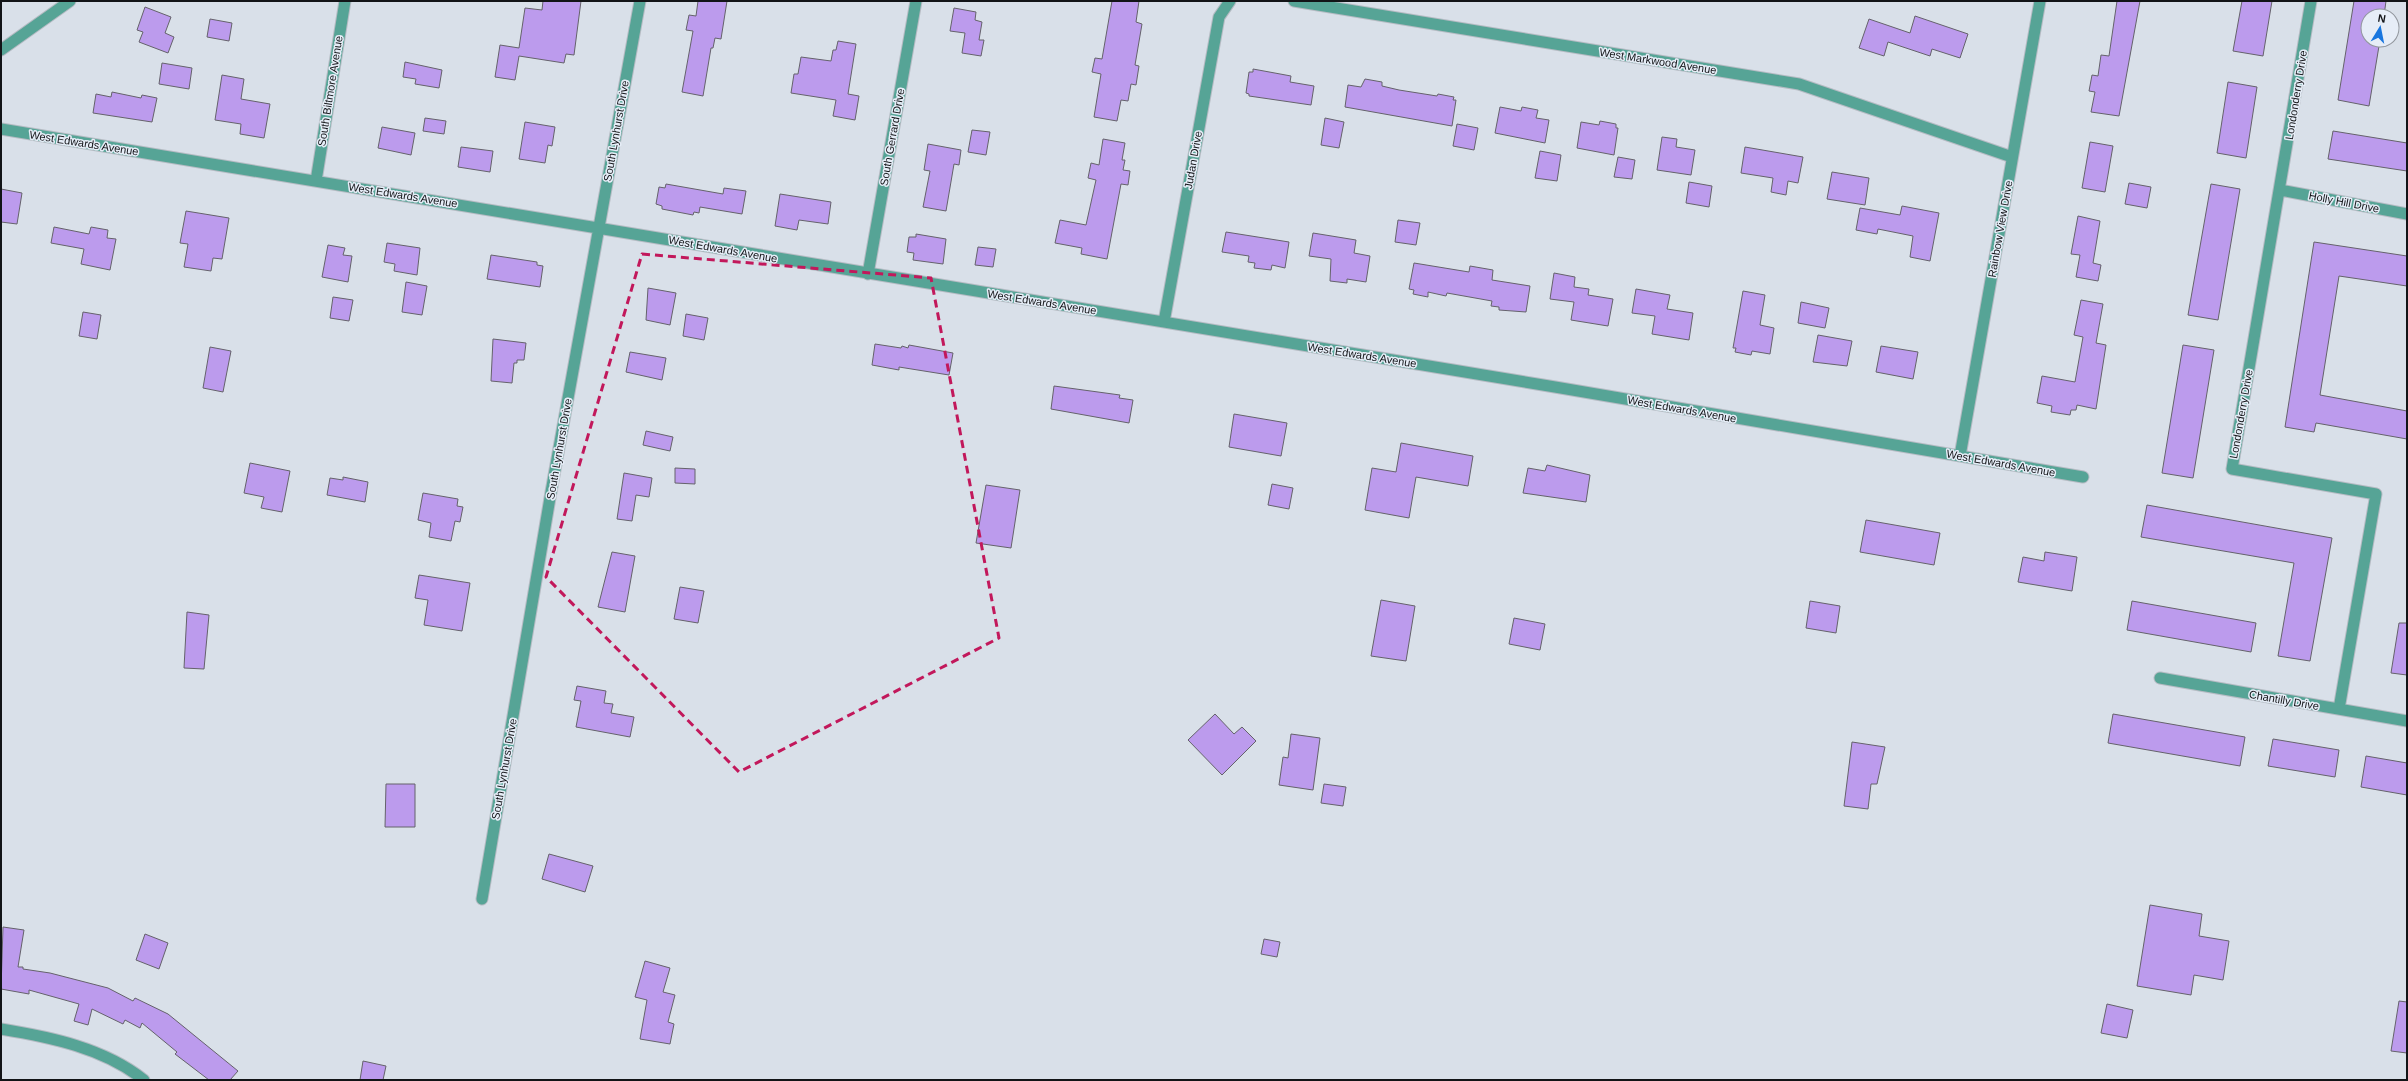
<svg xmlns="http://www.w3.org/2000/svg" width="2408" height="1081" font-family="Arial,sans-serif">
  <rect width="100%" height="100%" fill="#d9e0e9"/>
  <path fill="#bc9bed" stroke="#65626b" d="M543 1H581L574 55 566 54 564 63 519 56 515 80 495 77 500 45 519 48 525 8 542 10Z
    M698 1H727L721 39 715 38 713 48H711L703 96 682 92 693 31 686 30 689 15 696 16Z
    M1112 1H1139L1136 22 1142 24 1135 65 1139 66 1136 85 1131 84 1128 101 1121 100 1117 121 1094 117 1101 74 1092 72 1095 58 1102 59Z
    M2117 1H2140L2119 116 2091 112 2095 92 2089 91 2092 75 2098 76 2101 55 2109 56Z
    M2242 1H2272L2263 56 2233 51Z
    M2354 1H2386L2384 16H2368V40H2380L2369 106 2338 100Z
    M145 7 171 17 165 33 174 37 168 53 139 42 143 32 137 30Z
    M954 8 976 12 975 20 982 22 979 40H984L981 56 962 53 965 33 950 31Z
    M1915 16 1968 34 1960 58 1932 49 1930 56 1888 42 1884 56 1859 48 1869 19 1910 33Z
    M210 19 232 23 229 41 207 37Z
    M838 41 856 44 848 94 859 96 855 120 833 116 836 100 791 93 794 74H798L801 57 831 61 833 50H836Z
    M405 62 442 70 439 88 415 84 416 79 403 77Z
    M162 63 192 68 189 89 159 84Z
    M1253 69 1291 76 1290 82 1314 86 1311 105 1249 96V94L1246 93 1249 72H1253Z
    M222 75 244 79 241 99 270 104 264 138 240 134 241 124 215 120Z
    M1365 79 1382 82V86L1399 90 1437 96 1438 94 1454 97 1453 100H1456L1452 126 1345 107 1348 85 1361 87Z
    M2228 82 2257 87 2246 158 2217 153Z
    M112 92 141 98 142 95 157 98 152 122 93 113 96 94 111 97Z
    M1500 107 1521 111 1522 107 1538 110 1536 118 1549 120 1545 143 1495 133Z
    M425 118 446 121 444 134 423 131Z
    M1325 118 1344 122 1339 148 1321 145Z
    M1600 121 1616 124V128H1618L1614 155 1577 148 1581 122 1599 125Z
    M525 122 555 127 552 146 548 145 545 163 519 159Z
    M1457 124 1478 128 1474 150 1453 146Z
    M382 127 415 133 411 155 378 148Z
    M972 130 990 132 986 155 968 152Z
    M2333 131 2407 143V171L2328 159Z
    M1662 137 1677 139 1676 147 1695 150 1691 175 1657 170Z
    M1103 139 1125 143 1122 160H1125L1123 170 1130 171 1128 185 1121 184 1107 259 1081 254 1082 248 1055 243 1060 220 1086 225 1096 180 1088 178 1091 163 1099 165Z
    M2090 142 2113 146 2105 192 2082 188Z
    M928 144 961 150 959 165 954 164 946 211 923 207 930 171 924 170Z
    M461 147 493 151 490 172 458 167Z
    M1745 147 1803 157 1798 183 1788 181 1786 195 1771 192 1773 178 1741 173Z
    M1540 151 1561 155 1557 181 1535 178Z
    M1618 157 1635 160 1632 179 1614 177Z
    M1832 172 1869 178 1865 205 1827 199Z
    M1689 182 1712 186 1709 207 1686 203Z
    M2129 183 2151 187 2147 208 2125 204Z
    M666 184 723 194 724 188 746 191 742 214 700 207 699 213 694 212 693 215 662 209V206L656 204 659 187 665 188Z
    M2211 184 2240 189 2218 320 2188 315Z
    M1 189 22 193 17 224 1 222Z
    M780 194 831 202 828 224 799 220 797 230 775 226Z
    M1902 206 1939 213 1930 261 1910 257 1913 236 1878 229 1877 234 1856 230 1860 208 1900 215Z
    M186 211 229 218 222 259 213 258 211 271 184 267 188 244 180 243Z
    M2078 216 2100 221 2093 263 2101 265 2098 281 2076 277 2080 255 2071 254Z
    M1398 220 1420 223 1416 245 1395 242Z
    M54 227 89 234 91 227 108 230 107 238 116 239 110 270 81 264 84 249 51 243Z
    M1226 232 1289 242 1285 268 1272 265 1271 270 1254 268 1255 263 1248 262 1249 256 1222 252Z
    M1313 233 1356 240 1354 253 1370 256 1366 282 1347 279V283L1330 281 1331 259 1309 256Z
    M916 234 946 239 943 264 913 260 914 253 907 252 909 237H916Z
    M2314 242 2407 256V286L2339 276 2320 395 2407 411V439L2316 423 2314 432 2285 427Z
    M387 243 420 248 417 275 394 271 395 264 384 262Z
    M328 245 345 248 343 255 352 256 348 282 322 277Z
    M978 247 996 249 993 267 975 265Z
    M491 255 537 262V265L543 266 540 287 487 279Z
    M1414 263 1469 272 1470 266 1493 270 1492 280 1530 286 1526 312 1499 310V307L1491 306 1492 301 1447 293 1446 296 1428 292V297L1413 294 1414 290 1409 289Z
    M1554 273 1575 277 1574 287 1589 289 1588 295 1613 299 1608 326 1571 320 1574 302 1550 299Z
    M406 282 427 286 422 315 402 312Z
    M648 288 676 293 670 325 646 320Z
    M1636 289 1670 295 1667 309 1693 313 1689 340 1652 334 1655 316 1632 313Z
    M1743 291 1765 295 1760 325 1774 328 1770 354 1752 351 1751 355 1735 352 1736 348H1733Z
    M333 297 353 300 349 321 330 318Z
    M2081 300 2103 304 2096 343 2106 345 2096 409 2077 405 2076 410H2071L2070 415 2051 412 2052 406 2037 403 2042 376 2075 382 2083 337 2074 335Z
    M1801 302 1829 308 1825 328 1798 323Z
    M83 312 101 315 97 339 79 336Z
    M686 314 708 318 704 340 683 336Z
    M1818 335 1852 341 1847 366 1813 362Z
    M493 339 526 343 524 360H517V363H514L512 383 491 381Z
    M875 344 901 348 902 346 908 348 909 345 953 353 949 375 899 367V370L872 365Z
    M2183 345 2214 350 2193 478 2162 473Z
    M1881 346 1918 352 1913 379 1876 372Z
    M210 347 231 351 223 392 203 388Z
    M630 352 666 358 662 380 626 372Z
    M1054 386 1120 395 1119 398 1133 400 1129 423 1051 409Z
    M1234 414 1287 423 1281 456 1229 447Z
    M646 431 673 437 670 451 643 445Z
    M1401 443 1473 456 1468 486 1416 477 1409 518 1365 510 1372 468 1396 472Z
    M250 463 290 471 282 512 261 508 264 497 244 493Z
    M1547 465 1590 475 1586 502 1523 493 1528 468 1545 471Z
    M675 468 695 469V484L675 483Z
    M624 473 652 478 649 497 636 495 632 521 617 519Z
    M343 477 368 482 365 502 327 495 330 478 343 480Z
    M1272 484 1293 488 1289 509 1268 505Z
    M986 485 1020 490 1011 548 976 543Z
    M423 493 458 499 457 506 463 507 460 522 455 521 451 541 429 537 431 523 418 520Z
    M2147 505 2332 538 2310 661 2278 656 2294 563 2141 537Z
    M1866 520 1940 533 1934 565 1860 552Z
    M612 552 635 556 625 612 598 607Z
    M2045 552 2077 557 2072 591 2018 582 2023 557 2044 561Z
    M419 575 470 583 462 631 424 625 428 600 415 598Z
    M680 587 704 591 698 623 674 619Z
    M1381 600 1415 606 1406 661 1371 656Z
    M1810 601 1840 606 1836 633 1806 628Z
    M2132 601 2256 623 2251 652 2127 630Z
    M187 612 209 615 204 669 184 668Z
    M1514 618 1545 624 1540 650 1509 644Z
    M2399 623H2407V675L2391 673Z
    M577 686 606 691 604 703 613 704 611 713 634 717 630 737 576 727 581 701 574 700Z
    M1215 714 1234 734 1242 727 1256 741 1222 775 1188 740Z
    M2113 714 2245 737 2240 766 2108 743Z
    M1291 734 1320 738 1313 790 1279 785 1283 757 1288 758Z
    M2273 739 2339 750 2335 777 2268 766Z
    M1852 742 1885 747 1877 784H1871L1868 809 1844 806Z
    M2366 756 2407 763V795L2361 787Z
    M386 784H415V827H385Z
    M1324 784 1346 787 1343 806 1321 803Z
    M549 854 593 866 585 892 542 879Z
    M2150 905 2202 914 2199 936 2229 941 2223 980 2194 975 2191 995 2137 986Z
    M3 927 24 930 18 967H23V969L50 973 108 988 133 1001 135 998 168 1014 238 1071 230 1080H209L175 1054 177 1052 142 1023 140 1028 125 1020 123 1024 92 1009 88 1025 74 1021 79 1004 29 990V994L1 989Z
    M145 934 168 943 159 969 136 960Z
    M1264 939 1280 942 1277 957 1261 954Z
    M645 961 670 968 663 992 675 995 668 1022 674 1024 670 1044 640 1039 647 1000 635 997Z
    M2399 1001 2407 1002V1053L2391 1051Z
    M2107 1004 2133 1010 2127 1038 2101 1033Z
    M363 1061 386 1066 383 1080H360Z"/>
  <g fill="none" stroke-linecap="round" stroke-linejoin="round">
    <g stroke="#b5bbc3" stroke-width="13">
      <path id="minor" d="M1294 1 1799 84 2012 157
        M2311 1 2232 469 2376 494 2339 709
        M1 50 70 1
        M1 129 1555 387 2083 477
        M316 181 345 1
        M2280 190 2407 214
        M868 274 916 1
        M1164 322 1219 17 1230 1
        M1960 456 2040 1
        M2160 678 2407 721
        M482 899 551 492 640 1
        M1 1029C50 1037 104 1048 144 1080"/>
    </g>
    <use href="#minor" stroke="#56a496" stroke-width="11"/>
  </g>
  <path fill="none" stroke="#c2185b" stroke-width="3" stroke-dasharray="8 5" stroke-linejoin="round" d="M642 254 931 278 999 638 739 772 546 577Z"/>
  <g text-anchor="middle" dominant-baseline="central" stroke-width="3" stroke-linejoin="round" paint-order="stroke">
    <g font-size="11" fill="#121417" stroke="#e6edf7">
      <text transform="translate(1658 61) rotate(9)">West Markwood Avenue</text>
      <text transform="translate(330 91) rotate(-81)">South Biltmore Avenue</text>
      <text transform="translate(2296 95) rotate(-81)">Londonderry Drive</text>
      <text transform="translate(616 131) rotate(-80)">South Lynhurst Drive</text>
      <text transform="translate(892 137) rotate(-80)">South Gerrard Drive</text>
      <text transform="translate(84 143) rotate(9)">West Edwards Avenue</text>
      <text transform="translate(1193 160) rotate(-80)">Judan Drive</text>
      <text transform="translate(403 195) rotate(9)">West Edwards Avenue</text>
      <text transform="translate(2344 202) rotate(11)">Holly Hill Drive</text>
      <text transform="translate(2000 229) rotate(-80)">Rainbow View Drive</text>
      <text transform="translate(723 249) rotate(10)">West Edwards Avenue</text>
      <text transform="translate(1042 302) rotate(9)">West Edwards Avenue</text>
      <text transform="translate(1362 355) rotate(9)">West Edwards Avenue</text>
      <text transform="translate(1682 409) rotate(10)">West Edwards Avenue</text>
      <text transform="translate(2241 414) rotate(-80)">Londonderry Drive</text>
      <text transform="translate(559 449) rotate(-80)">South Lynhurst Drive</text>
      <text transform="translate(2001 463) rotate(10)">West Edwards Avenue</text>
      <text transform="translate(2284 700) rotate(10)">Chantilly Drive</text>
      <text transform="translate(504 769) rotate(-80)">South Lynhurst Drive</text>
    </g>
  </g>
  <rect width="2408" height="1081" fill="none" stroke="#121417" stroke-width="4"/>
  <g transform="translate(2380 28) rotate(10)"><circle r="19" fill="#e6edf7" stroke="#91969d"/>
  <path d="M0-3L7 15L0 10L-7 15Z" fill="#1876df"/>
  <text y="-6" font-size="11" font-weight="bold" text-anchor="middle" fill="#121417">N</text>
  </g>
</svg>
